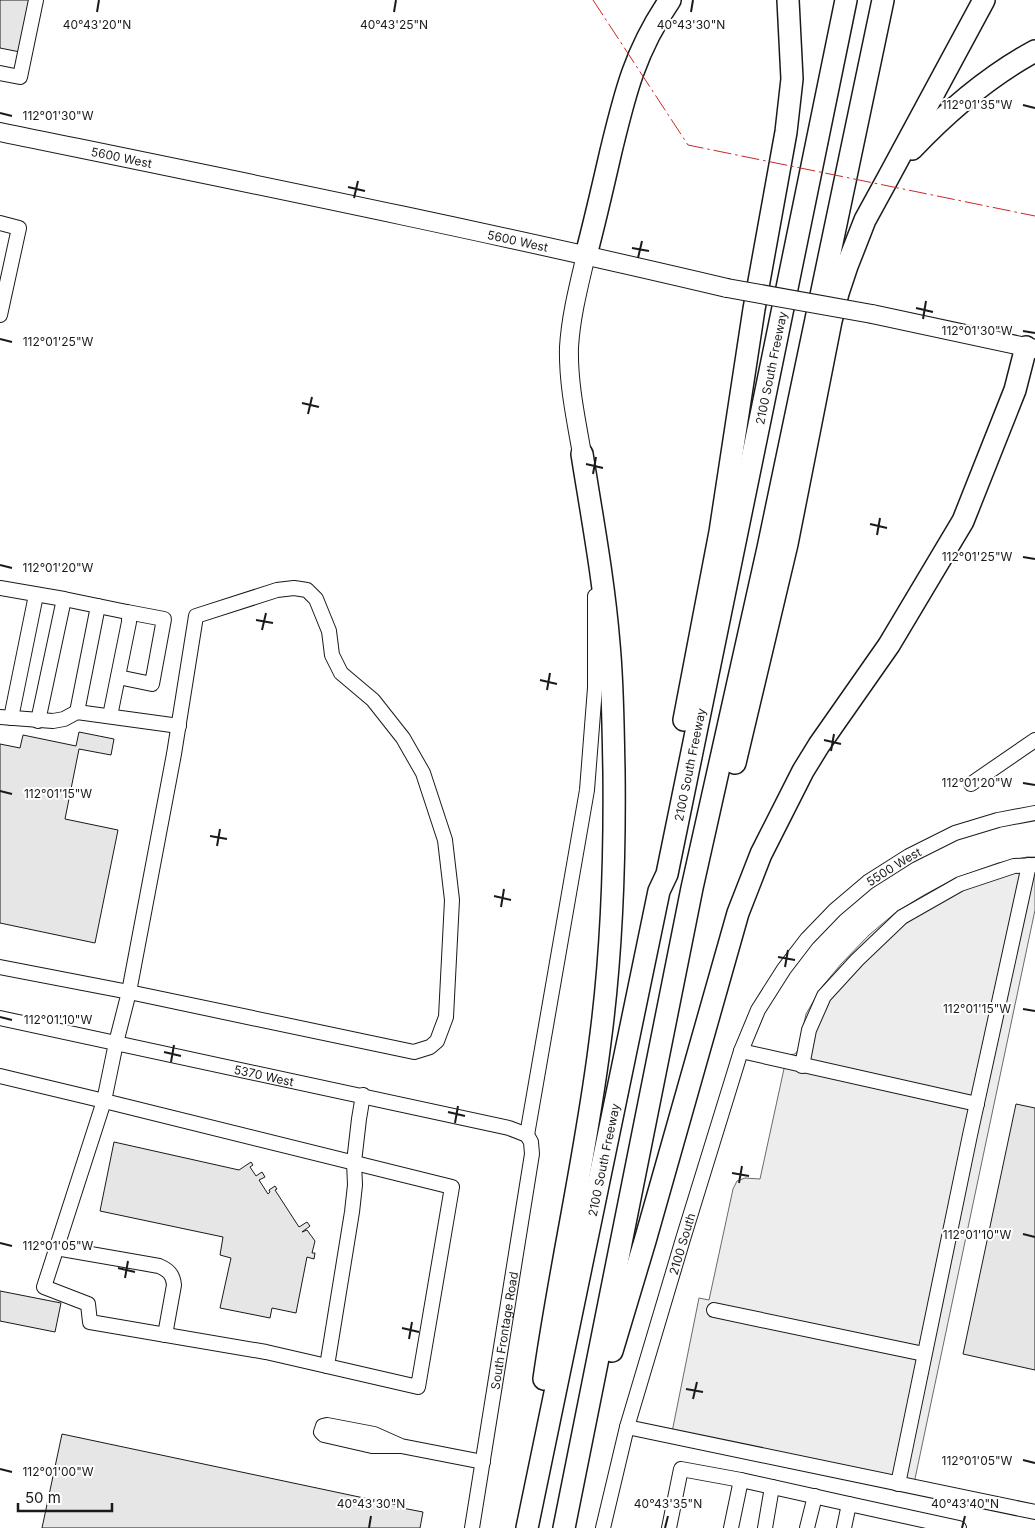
<svg xmlns="http://www.w3.org/2000/svg" width="1035" height="1528" font-family="Inter,sans-serif">
  <rect width="100%" height="100%" fill="#fff"/>
  <path fill="#ededed" stroke="#6a6a6a" d="M1027 857H1035V910L912 1493 670 1442 699 1298 709 1300 733 1189 737 1181 745 1178 760 1179 787 1055 795 1054 798 1050 806 1014 821 988 841 964 869 935 895 913 924 895 956 878 998 863Z"/>
  <path fill="#e6e6e6" stroke="#1a1a1a" d="M0 0H31L20 52 0 48Z
    M79 732 114 739 111 755 79 749 65 819 118 830 95 943 0 923V744L20 748 23 735 76 746Z
    M1016 1104 1035 1108V1370L963 1354Z
    M114 1142 239 1170 251 1162 253 1165 250 1167 256 1176 262 1172 265 1177 259 1180 268 1194 270 1192 269 1190 275 1186 277 1189 275 1190 299 1227 307 1222 310 1226 302 1232 307 1230 315 1241 312 1253H315L314 1259 307 1257 296 1313 272 1308 270 1318 220 1308 231 1258 220 1255 223 1237 100 1211Z
    M0 1291 61 1303 55 1332 0 1321Z
    M62 1434 397 1505V1507L423 1512 420 1528H42Z"/>
  <g fill="none" stroke-linecap="round" stroke-linejoin="round">
    <g stroke="#1a1a1a" stroke-width="16">
      <g id="minor">
        <path d="M0 73 20 77 36 0"/>
        <path d="M0 223 19 228 0 315"/>
        <path d="M0 588 64 599 127 612 129 615V622L110 716"/>
        <path d="M118 677 152 684 164 619 127 612"/>
        <path d="M77 712 98 606"/>
        <path d="M0 717 53 721 64 719 77 712 179 726"/>
        <path d="M11 718 36 595"/>
        <path d="M38 721 64 599"/>
        <path d="M971 784 1035 740"/>
        <path d="M0 967 129 992 414 1052 430 1047 437 1041 446 1017 452 900 445 840 423 773 403 738 373 700 341 673 332 655 329 631 316 599 307 590 294 588 277 590 196 616 174 754 129 992 116 1043 104 1101 44 1287 88 1304 90 1322 266 1352 418 1387 452 1187C302 1149 151 1112 0 1076"/>
        <path id="s1" d="M0 1018 509 1128 527 1135"/>
        <path d="M741 1051 977 1104"/>
        <path d="M802 1066 809 1030 824 996 857 960 902 917 960 884 1014 866 1035 865"/>
        <path d="M527 1135 587 790 595 688V596"/>
        <path d="M56 1248 159 1266C168 1270 173 1274 174 1285L165 1335"/>
        <path d="M714 1310 924 1354"/>
        <path d="M327 1366 352 1212 355 1185 354 1162 359 1119 363 1095"/>
        <path d="M627 1427 1035 1512"/>
        <path d="M401 1446 374 1434 327 1425 323 1426 321 1432 324 1435 372 1446H401L483 1462"/>
        <path d="M898 1484 970 1135 1029 865"/>
        <path id="s2" d="M472 1528 532 1154 531 1142 527 1135"/>
        <path id="s3" d="M603 1528 627 1427 683 1239 741 1051 758 1010 784 969 807 939 835 910 868 882 909 856 955 833 998 820 1035 813"/>
        <path d="M669 1528 681 1469 741 1480"/>
        <path d="M731 1528 741 1480 849 1504"/>
        <path d="M765 1528 772 1487"/>
        <path d="M807 1528 815 1496"/>
        <path d="M844 1528 849 1504 959 1528"/>
      </g>
    </g>
    <g stroke="#1a1a1a" stroke-width="20">
      <g id="major">
        <path id="s4" d="M0 132C243 182 486 231 727 288"/>
        <path d="M872 314 1035 349"/>
        <path d="M582 454C576 419 568 383 569 347 571 315 579 285 586 255"/>
      </g>
    </g>
    <g stroke="#1a1a1a" stroke-width="24">
      <g id="highway">
        <path d="M912 149C948 111 989 76 1035 51"/>
        <path d="M586 255C595 221 603 186 611 151 625 93 635 51 670 0"/>
        <path d="M684 720 720 532 754 309 786 132 792 79 788 0"/>
        <path d="M735 763 787 544 831 321 838 293 847 266 865 220 888 178 984 0"/>
        <path d="M612 1351 645 1241 738 913 761 854 803 771 819 745 889 645 963 521 1015 390 1026 347"/>
        <path d="M544 1379C560 1266 586 1155 600 1042 612 952 615 861 614 771 613 729 613 686 609 644 604 581 592 517 582 454"/>
        <path id="s5" d="M527 1528 659 891 667 874 846 0"/>
        <path d="M564 1528 692 888 768 548 883 0"/>
      </g>
    </g>
    <use href="#minor" stroke="#fff" stroke-width="14"/>
    <use href="#major" stroke="#fff" stroke-width="18"/>
    <use href="#highway" stroke="#fff" stroke-width="21"/>
    <g stroke="#1a1a1a" stroke-width="20" stroke-linecap="butt">
      <path id="major-bridge" d="M727 288 872 314"/>
    </g>
    <use href="#major-bridge" stroke="#fff" stroke-width="18"/>
    <path stroke="#c62828" stroke-width="1" stroke-dasharray="18 4 2.5 4" stroke-linecap="butt" d="M593 0 688 145 1035 216"/>
  </g>
  <path fill="none" stroke="#1a1a1a" stroke-width="2" d="M97 12 99 0M394 12 396 0M691 12 693 0M1023 105 1035 108M0 113 12 116M348 187 365 191M354 198 358 181M632 248 649 251M638 258 642 241M916 308 933 312M923 319 926 301M1023 331 1035 333M0 339 12 342M302 403 319 407M308 414 312 397M586 464 603 468M593 474 596 457M870 524 887 528M877 535 880 518M1023 557 1035 559M0 565 12 568M256 620 273 623M262 630 266 613M540 680 557 684M547 690 550 673M824 740 841 744M831 751 834 734M1023 783 1035 785M0 791 12 794M210 836 227 839M217 846 220 829M494 896 511 900M501 907 504 889M778 957 795 960M785 967 788 950M1023 1009 1035 1011M0 1017 12 1020M164 1052 181 1056M171 1062 174 1045M448 1112 465 1116M455 1123 458 1106M732 1173 749 1176M739 1183 742 1166M1023 1234 1035 1237M0 1243 12 1246M118 1268 135 1272M125 1278 128 1261M402 1328 419 1332M409 1339 412 1322M686 1389 703 1392M693 1399 697 1382M1023 1460 1035 1463M0 1469 12 1472M369 1528 371 1516M665 1528 668 1516M962 1528 965 1516"/>
  <g text-anchor="middle" dominant-baseline="central" stroke-width="4" stroke-linejoin="round" paint-order="stroke">
    <g font-size="12" fill="#1a1a1a" stroke="#fff">
      <text stroke="none"><textPath href="#s4" startOffset="124">5600 West</textPath></text>
      <text stroke="none"><textPath href="#s4" startOffset="529">5600 West</textPath></text>
      <text stroke="none"><textPath href="#s5" startOffset="1186">2100 South Freeway</textPath></text>
      <text stroke="none"><textPath href="#s5" startOffset="781">2100 South Freeway</textPath></text>
      <text stroke="none"><textPath href="#s3" startOffset="741">5500 West</textPath></text>
      <text stroke="none"><textPath href="#s1" startOffset="270">5370 West</textPath></text>
      <text stroke="none"><textPath href="#s5" startOffset="376">2100 South Freeway</textPath></text>
      <text stroke="none"><textPath href="#s3" startOffset="295">2100 South</textPath></text>
      <text stroke="none"><textPath href="#s2" startOffset="200">South Frontage Road</textPath></text>
    </g>
  </g>
  <g font-size="12" text-anchor="middle" fill="#1a1a1a" stroke="#fff" stroke-width="4" stroke-linejoin="round" paint-order="stroke">
    <text x="97" y="29">40°43'20"N</text>
    <text x="394" y="29">40°43'25"N</text>
    <text x="691" y="29">40°43'30"N</text>
    <text x="977" y="109">112°01'35"W</text>
    <text x="58" y="120">112°01'30"W</text>
    <text x="977" y="335">112°01'30"W</text>
    <text x="58" y="346">112°01'25"W</text>
    <text x="977" y="561">112°01'25"W</text>
    <text x="58" y="572">112°01'20"W</text>
    <text x="977" y="787">112°01'20"W</text>
    <text x="58" y="798">112°01'15"W</text>
    <text x="977" y="1013">112°01'15"W</text>
    <text x="58" y="1024">112°01'10"W</text>
    <text x="977" y="1239">112°01'10"W</text>
    <text x="58" y="1250">112°01'05"W</text>
    <text x="977" y="1465">112°01'05"W</text>
    <text x="58" y="1476">112°01'00"W</text>
    <text x="371" y="1508">40°43'30"N</text>
    <text x="668" y="1508">40°43'35"N</text>
    <text x="965" y="1508">40°43'40"N</text>
  </g>
  <path d="M18 1503v8h94v-8" fill="none" stroke="#1a1a1a" stroke-width="2.5"/>
  <text x="25" y="1503" font-size="15" fill="#1a1a1a" stroke="#ffffff" stroke-width="4" paint-order="stroke">50 m</text>
</svg>
